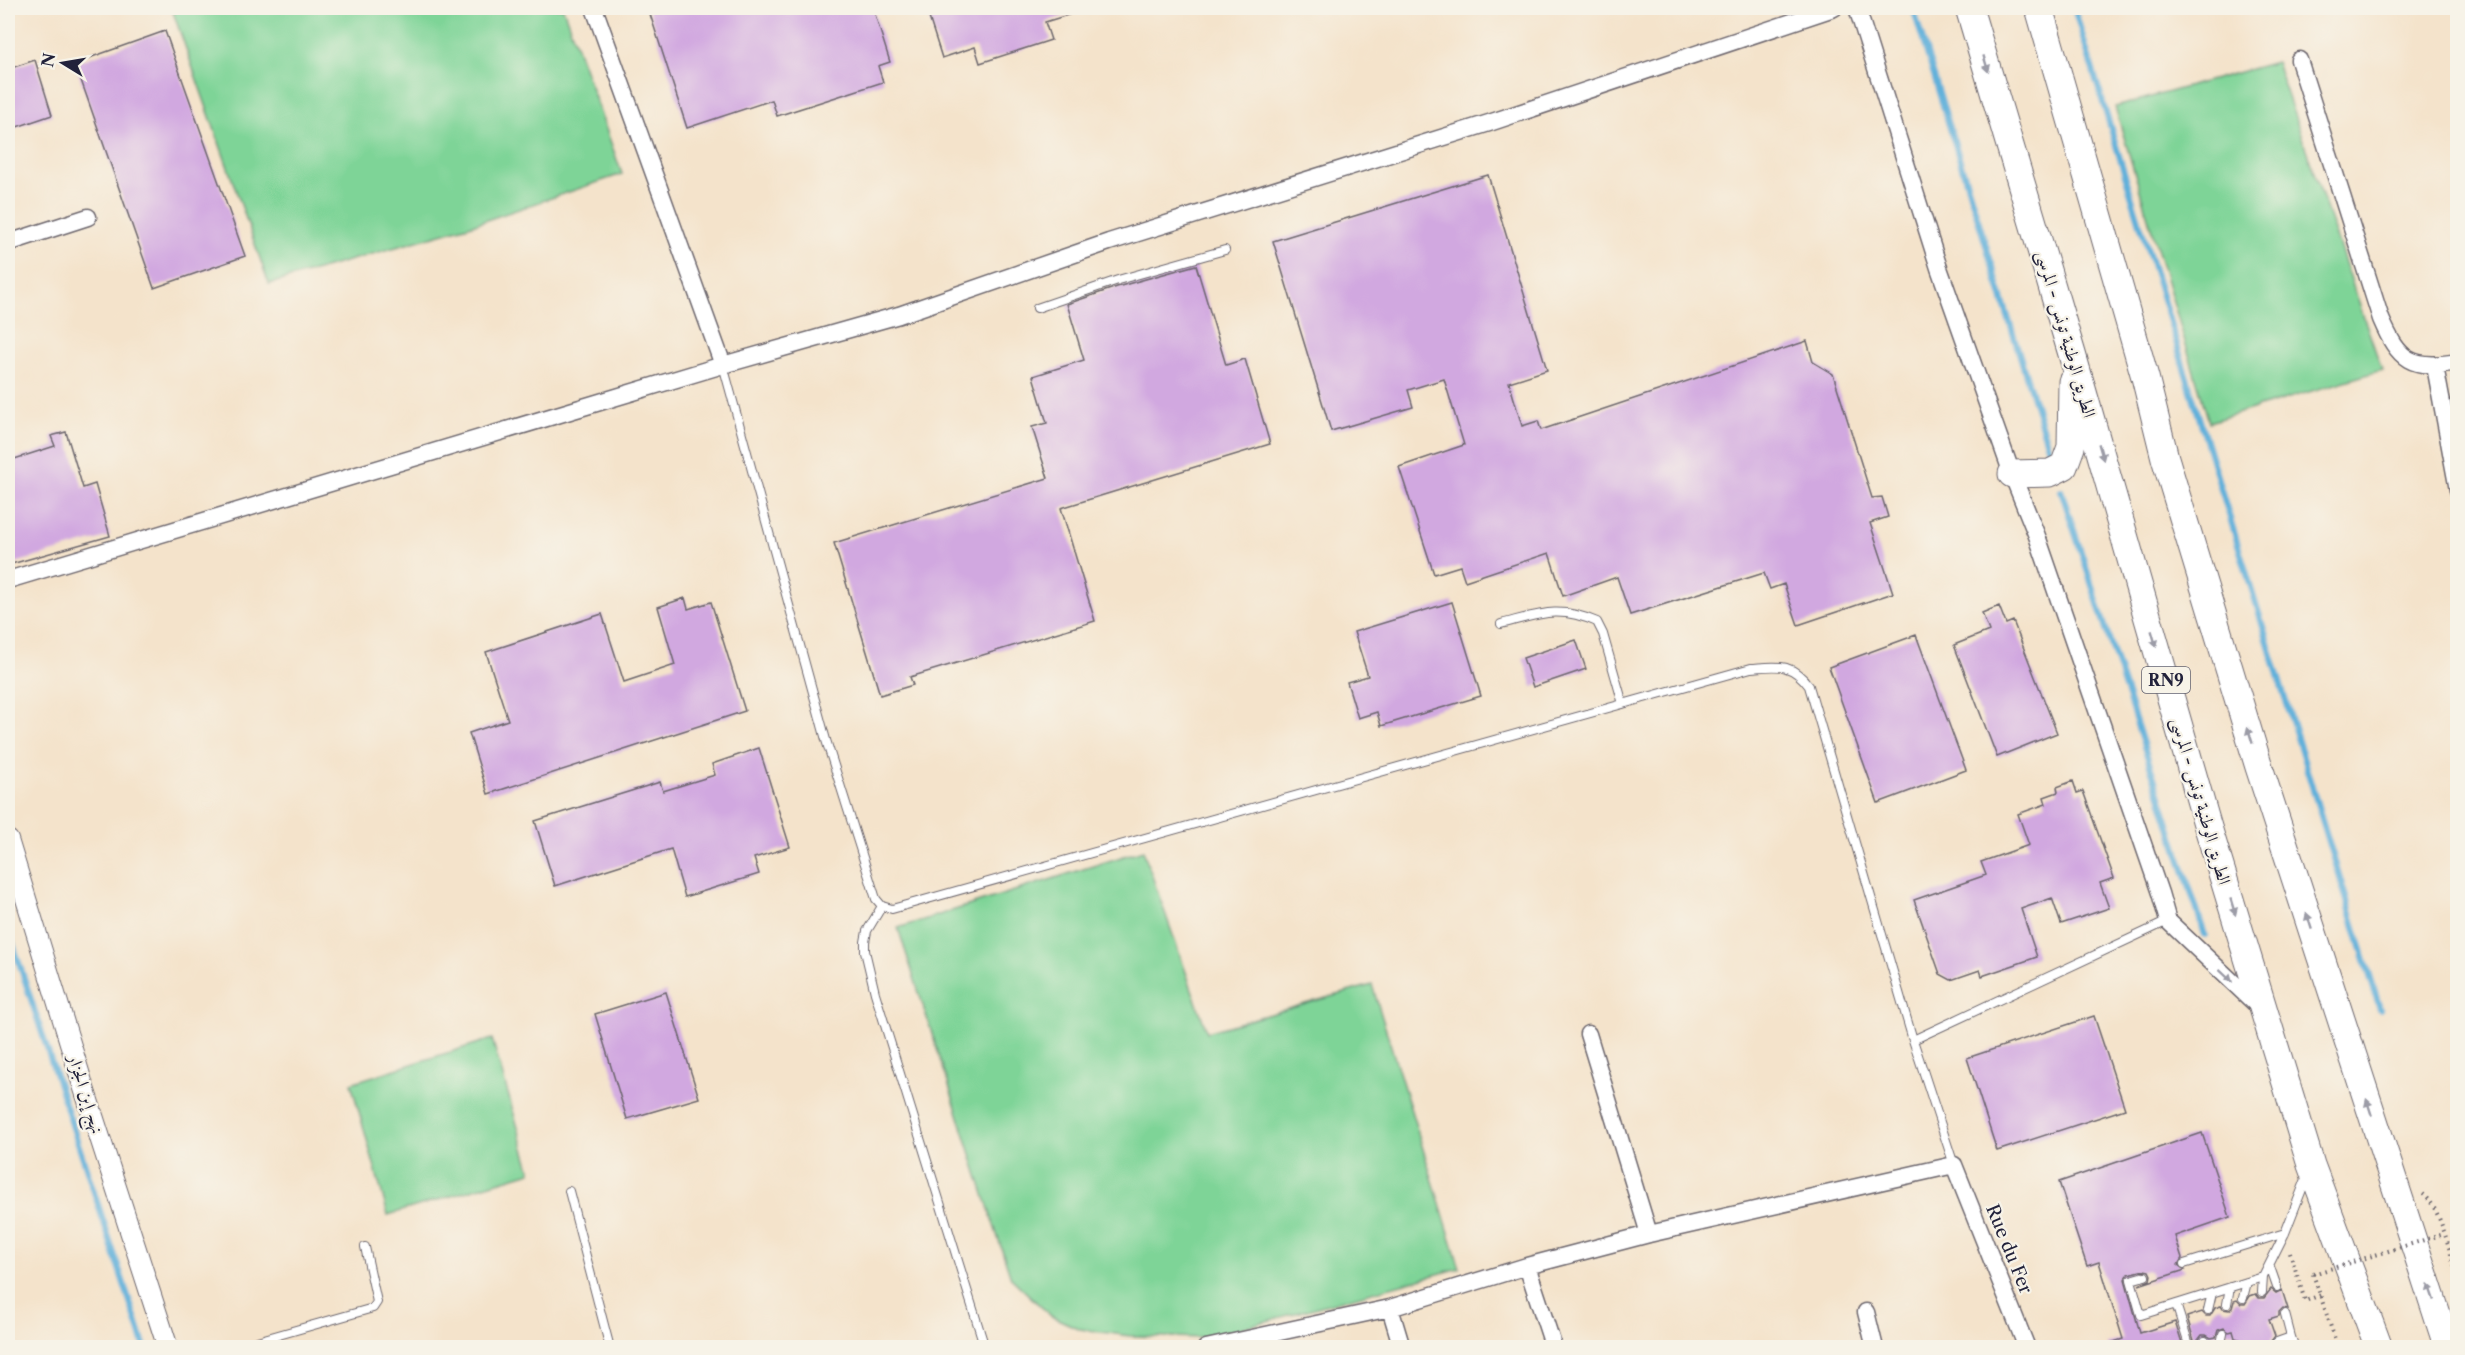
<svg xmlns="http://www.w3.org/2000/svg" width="2465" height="1355" font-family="'Libre Caslon Text',Amiri,serif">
  <rect width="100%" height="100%" fill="#f7f3e8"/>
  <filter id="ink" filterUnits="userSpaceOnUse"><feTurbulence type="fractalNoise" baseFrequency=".0167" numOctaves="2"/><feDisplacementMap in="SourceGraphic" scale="12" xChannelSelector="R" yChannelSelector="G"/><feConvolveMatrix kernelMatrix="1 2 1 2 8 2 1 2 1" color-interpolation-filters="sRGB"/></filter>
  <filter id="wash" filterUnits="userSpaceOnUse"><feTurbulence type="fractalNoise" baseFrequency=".008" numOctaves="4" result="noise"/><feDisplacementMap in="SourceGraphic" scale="24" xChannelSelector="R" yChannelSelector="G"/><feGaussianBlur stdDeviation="1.35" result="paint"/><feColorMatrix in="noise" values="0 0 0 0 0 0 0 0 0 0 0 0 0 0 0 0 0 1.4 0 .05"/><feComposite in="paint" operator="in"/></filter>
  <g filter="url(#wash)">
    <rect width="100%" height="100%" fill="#f4e3cb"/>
    <path fill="#7ed497" stroke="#507b69" stroke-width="1.5" d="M185 8H563L622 174 472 225 269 284 173 12Z
      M2276 62 2382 370 2209 422 2115 107Z
      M1143 850 1207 1032 1372 985 1460 1268 1205 1338 1130 1336 1080 1329 1051 1316 1011 1278 898 928Z
      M492 1039 531 1172 388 1215 351 1083Z"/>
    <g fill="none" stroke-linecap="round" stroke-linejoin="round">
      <path stroke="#60b0da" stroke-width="6" d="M1913 8 2053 463
        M2074 8 2380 1009
        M2061 490 2205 935
        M8 929 145 1348"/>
    </g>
    <g id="blocks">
      <path fill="#d1a8e0" d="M648 8H873L890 62 878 66 883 82 777 116 772 100 687 128Z
        M926 8H1081V11L1045 22 1051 40 980 63 975 47 942 58Z
        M165 31 245 256 154 288 75 63Z
        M35 60 52 115 8 130V69Z
        M1488 175 1547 370 1509 382 1522 426 1538 421 1541 430 1807 341 1813 362 1833 374 1872 498 1882 497 1888 517 1870 523 1893 593 1798 625 1784 584 1770 589 1764 573 1630 615 1617 577 1563 596 1549 553 1465 581 1460 566 1434 574 1399 467 1464 445 1444 379 1408 390 1413 407 1331 431 1273 241Z
        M1196 265 1226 365 1245 359 1270 444 1061 508 1095 621 910 677 913 685 880 695 834 543 1048 478 1032 427 1047 423 1033 376 1084 360 1067 304 1117 287Z
        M66 432 83 488 95 484 110 536 8 565V461L55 446 51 436Z
        M685 598 688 609 711 602 745 711 488 794 469 733 508 720 486 652 602 614 624 682 675 665 658 607Z
        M1452 602 1481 696 1381 726 1377 712 1358 718 1347 682 1368 676 1354 632Z
        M1999 606 2006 624 2013 621 2057 733 1997 757 1954 645 1989 631 1982 613Z
        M1916 635 1966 770 1878 803 1829 667Z
        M1576 640 1586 669 1533 687 1523 658Z
        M759 748 790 847 754 858 759 874 685 897 671 849 555 886 535 821 660 782 663 791 715 775 712 764Z
        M2073 781 2077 793 2083 791 2114 878 2100 883 2109 908 2061 924 2052 898 2021 909 2037 957 1982 976 1980 970 1951 980 1940 974 1914 900 1986 875 1981 862 2029 845 2018 814 2046 804 2044 797 2058 792 2057 787Z
        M666 992 699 1098 627 1119 595 1014Z
        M2094 1016 2125 1109 1997 1151 1967 1058Z
        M2202 1133 2230 1217 2175 1236 2182 1258 2178 1265 2185 1270 2139 1285 2150 1280 2151 1275 2149 1271 2144 1270 2129 1274 2125 1279 2140 1333 2175 1322 2183 1347H2107V1344L2123 1339 2099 1262 2087 1266 2059 1182Z
        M2271 1289 2276 1293 2282 1290 2288 1309 2283 1308 2279 1312V1316L2269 1319 2275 1336 2271 1341 2274 1347H2243L2242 1340 2235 1338 2233 1331 2229 1332 2224 1328 2218 1330 2216 1337 2211 1338 2206 1335H2202L2195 1344 2187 1317 2202 1312 2206 1316H2210L2215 1308 2221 1306 2223 1309 2229 1310 2232 1308 2234 1301 2237 1300 2241 1304H2245L2250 1296 2256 1294 2259 1298H2264Z"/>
    </g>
  </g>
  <g filter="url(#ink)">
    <use href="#blocks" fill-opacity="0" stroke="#6c666d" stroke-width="1.5"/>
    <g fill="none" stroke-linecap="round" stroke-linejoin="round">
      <g stroke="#6c666d" stroke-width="10">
        <path id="service" d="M1037 308 1118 280 1225 250
          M723 365 826 740 876 899 882 906 892 909 1751 668C1778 666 1791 662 1809 686L1913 1040 1954 1165
          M1501 624C1540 614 1558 605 1597 622L1603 634 1623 704
          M882 906 867 931 865 942V951L875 993 985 1348
          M1913 1040 2168 921
          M569 1191 610 1348
          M2184 1264 2285 1233
          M2270 1267 2277 1287
          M2145 1276 2131 1280 2141 1315 2263 1277
          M2262 1292 2263 1277 2285 1233 2308 1174
          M2243 1298 2247 1282
          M2176 1304 2190 1348
          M2227 1304 2230 1287
          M2208 1310 2212 1293
          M2291 1337 2295 1348
          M2277 1342 2291 1337 2285 1314
          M233 1348 373 1308 377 1302 365 1247
          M2204 1348 2205 1341
          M2220 1348 2223 1334
          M2237 1348V1344"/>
      </g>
      <g stroke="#6c666d" stroke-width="19">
        <path id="minor" d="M594 8 723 365
          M1857 8 1939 268 2012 474 2037 536 2160 893 2168 921 2259 1007
          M2299 60 2381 319C2399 361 2411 370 2458 362
          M8 243 88 217
          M2435 366 2458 490
          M8 580 723 365 899 315 1109 242 1489 123 1834 8
          M1588 1034 1649 1234
          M1527 1266 1554 1348
          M1390 1308 1402 1348
          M1866 1312 1875 1348
          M1206 1348 1390 1308 1527 1266 1649 1234 1954 1165 2027 1348"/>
      </g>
      <g stroke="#6c666d" stroke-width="22">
        <path id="tertiary" d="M8 840 82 1082 168 1348"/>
      </g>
      <g stroke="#6c666d" stroke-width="29">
        <path id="trunk" d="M1969 8 2072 354 2207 824 2311 1165 2379 1348
          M2039 8 2145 377 2165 458 2259 767 2448 1348
          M2012 474 2050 473 2064 466 2071 447 2072 382"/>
      </g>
      <path stroke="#6c666d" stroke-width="4" stroke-dasharray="1.5 4.5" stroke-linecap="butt" d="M2423 1194C2441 1207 2451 1257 2458 1280
        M2290 1252 2305 1301 2321 1295
        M2313 1274 2338 1348"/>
      <use href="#service" stroke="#fff" stroke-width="8"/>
      <use href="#minor" stroke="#fff" stroke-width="16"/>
      <use href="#tertiary" stroke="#fff" stroke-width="20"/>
      <use href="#trunk" stroke="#fff" stroke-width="27"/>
      <path stroke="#6c666d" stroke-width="4" stroke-dasharray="1.5 4.5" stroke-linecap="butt" d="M2313 1274 2444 1234"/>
    </g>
    <defs><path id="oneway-solid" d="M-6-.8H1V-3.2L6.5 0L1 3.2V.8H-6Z" transform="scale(1.5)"/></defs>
    <g fill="#9c9ca7">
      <use href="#oneway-solid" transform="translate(1986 64) rotate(73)"/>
      <use href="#oneway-solid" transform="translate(2101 452) rotate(74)"/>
      <use href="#oneway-solid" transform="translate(2154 639) rotate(74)"/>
      <use href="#oneway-solid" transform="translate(2250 735) rotate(-107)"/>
      <use href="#oneway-solid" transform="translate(2233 907) rotate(73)"/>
      <use href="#oneway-solid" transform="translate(2309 921) rotate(-108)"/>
      <use href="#oneway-solid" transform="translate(2226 976) rotate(43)"/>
      <use href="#oneway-solid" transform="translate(2369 1107) rotate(-108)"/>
      <use href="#oneway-solid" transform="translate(2431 1292) rotate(-109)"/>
    </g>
  </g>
  <g text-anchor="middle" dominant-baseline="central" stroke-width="4.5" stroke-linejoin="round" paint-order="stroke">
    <rect fill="#f7f3e8" stroke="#62616f" stroke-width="1.5" x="2142" y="667" width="48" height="26" rx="4.5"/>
    <g font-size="16" font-weight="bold" fill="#22223b">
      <text x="2166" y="680">RN9</text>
    </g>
    <g font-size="18" fill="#22223b" stroke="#f7f3e8">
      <text transform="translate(2066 334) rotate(74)">الطريق الوطنية تونس - المرسى</text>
      <text transform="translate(2201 801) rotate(74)">الطريق الوطنية تونس - المرسى</text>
      <text transform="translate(86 1094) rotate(73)">نهج إبن الجزار</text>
      <text transform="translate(2009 1249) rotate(68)">Rue du Fer</text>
    </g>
  </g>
  <rect width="2465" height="1355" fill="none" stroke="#f7f3e8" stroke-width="30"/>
  <g transform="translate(63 63) rotate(281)" stroke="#f7f3e8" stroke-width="4.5" paint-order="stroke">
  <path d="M0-4.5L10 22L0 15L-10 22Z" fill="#22223b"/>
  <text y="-9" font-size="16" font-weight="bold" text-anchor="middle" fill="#22223b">N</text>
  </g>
</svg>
